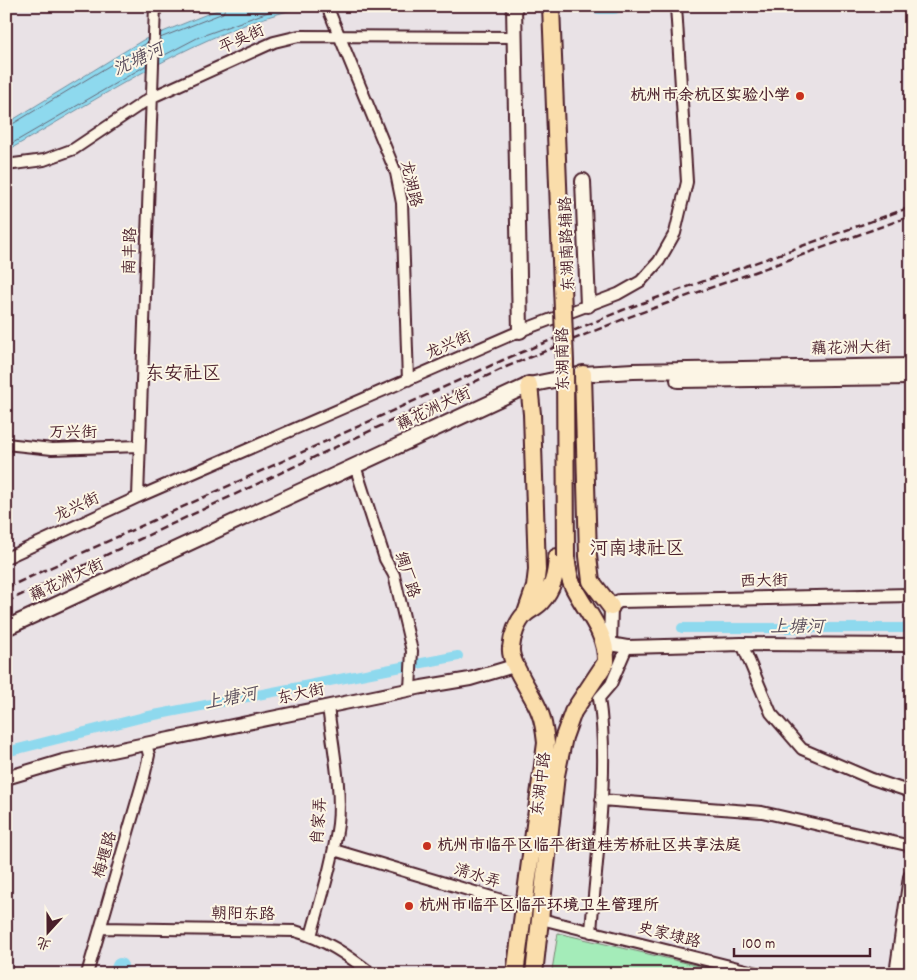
<svg xmlns="http://www.w3.org/2000/svg" width="917" height="980" font-family="Dekko,'LXGW WenKai TC',sans-serif">
  <rect width="100%" height="100%" fill="#e9e2e6"/>
  <filter id="ink" filterUnits="userSpaceOnUse"><feTurbulence type="fractalNoise" baseFrequency=".02" numOctaves="2"/><feDisplacementMap in="SourceGraphic" scale="10" xChannelSelector="R" yChannelSelector="G"/><feConvolveMatrix kernelMatrix="1 2 1 2 8 2 1 2 1" color-interpolation-filters="sRGB"/></filter>
  <g filter="url(#ink)">
    <path fill="#a4ecb9" stroke="#778672" d="M558 933 734 974H572L552 970Z"/>
    <path fill="#8ed9ee" stroke="#738fa0" d="M227 6H308C200 30 107 94 12 148L6 157V124L143 40Z"/>
    <g fill="none" stroke-linecap="round" stroke-linejoin="round">
      <path stroke="#656979" stroke-width="1" d="M160 38 223 13 226 6
        M147 58 121 72 118 71 119 68 147 50
        M159 58 199 37 285 6
        M6 128 147 43
        M6 147 147 65"/>
      <path stroke="#8ed9ee" stroke-width="10" d="M682 628H911
        M6 752 144 717 458 656"/>
      <path stroke="#8ed9ee" stroke-width="16" d="M599 6H614
        M117 974 120 966"/>
      <g stroke="#4a1f2b" stroke-width="14">
        <path id="minor" d="M327 6 396 173 402 203 408 380
          M6 165 44 160 74 149 150 98 274 42 299 36 515 37
          M6 444 52 449 139 446
          M357 472 385 559 394 575 412 651 410 689
          M138 497 155 6
          M6 558 138 497 520 331 618 294 641 281 659 261 675 233 687 182 676 6
          M742 644 771 713 802 749 872 779 911 792
          M601 800 762 812 911 846
          M334 850 525 907
          M541 919 762 974
          M100 928 295 931C326 940 346 954 372 974
          M591 932C596 860 610 768 599 698L611 684 627 647
          M311 936C321 899 333 862 338 824 342 788 332 743 328 706
          M87 974 144 777 149 755 146 744"/>
      </g>
      <g stroke="#4a1f2b" stroke-width="16">
        <path id="tertiary" d="M911 595 619 601 611 607 610 644 627 647 742 644 911 645
          M6 778 63 761 422 687 470 679 514 666"/>
      </g>
      <g stroke="#4a1f2b" stroke-width="18">
        <path id="secondary" d="M514 6 520 331
          M583 181 588 305
          M678 380 911 377
          M6 628 529 385 583 374 633 371 911 366
          M897 974 911 877"/>
      </g>
      <g stroke="#4a1f2b" stroke-width="20">
        <path id="primary" d="M583 374 588 556 591 581 611 607
          M526 613 535 587 537 570 532 414 529 385
          M515 974 546 743C545 734 544 723 540 713 534 695 509 664 511 648 512 636 517 622 525 614 530 609 537 607 541 602 553 589 556 574 557 557
          M534 974 556 775 564 737 573 712 606 662C607 631 584 610 572 584 568 576 568 566 566 557"/>
      </g>
      <use href="#minor" stroke="#fcf5e5" stroke-width="10"/>
      <use href="#tertiary" stroke="#fcf5e5" stroke-width="12"/>
      <use href="#secondary" stroke="#fcf5e5" stroke-width="14"/>
      <use href="#primary" stroke="#faddab" stroke-width="16"/>
      <path stroke="#4a1f2b" stroke-width="2.5" stroke-dasharray="8 4" stroke-linecap="butt" d="M6 588 503 360 623 310 911 207
        M6 602 506 367 626 318 911 216"/>
      <g stroke="#4a1f2b" stroke-width="20" stroke-linecap="butt">
        <path id="primary-bridge" d="M551 6 565 362 566 557"/>
      </g>
      <use href="#primary-bridge" stroke="#faddab" stroke-width="16"/>
    </g>
  </g>
  <g fill="#c8321e" stroke="#fcf5e5" stroke-width="2">
    <circle cx="800" cy="96" r="5"/>
    <circle cx="427" cy="846" r="5"/>
    <circle cx="409" cy="906" r="5"/>
  </g>
  <g text-anchor="middle" dominant-baseline="central" stroke-width="4" stroke-linejoin="round" paint-order="stroke">
    <g font-size="16" fill="#4a1f2b" stroke="#fcf5e5">
      <text transform="translate(242 40) rotate(-24)">平吴街</text>
      <text transform="translate(410 184) rotate(77)">龙湖路</text>
      <text transform="translate(568 244) rotate(-92)">东湖南路辅路</text>
      <text transform="translate(131 251) rotate(-88)">南丰路</text>
      <text transform="translate(449 346) rotate(-23)">龙兴街</text>
      <text transform="translate(851 349) rotate(-1)">藕花洲大街</text>
      <text transform="translate(564 359) rotate(-91)">东湖南路</text>
      <text transform="translate(434 410) rotate(-25)">藕花洲大街</text>
      <text x="73" y="433">万兴街</text>
      <text transform="translate(77 508) rotate(-25)">龙兴街</text>
      <text transform="translate(406 575) rotate(72)">绸厂路</text>
      <text transform="translate(67 581) rotate(-25)">藕花洲大街</text>
      <text transform="translate(764 582) rotate(-1)">西大街</text>
      <text transform="translate(301 695) rotate(-12)">东大街</text>
      <text transform="translate(542 784) rotate(-83)">东湖中路</text>
      <text transform="translate(320 821) rotate(-86)">肖家弄</text>
      <text transform="translate(106 855) rotate(-74)">梅堰路</text>
      <text transform="translate(477 877) rotate(17)">清水弄</text>
      <text transform="translate(243 915) rotate(1)">朝阳东路</text>
      <text transform="translate(669 936) rotate(14)">史家埭路</text>
    </g>
    <g font-size="16" font-weight="bold" fill="#4a1f2b" stroke="#fcf5e5" text-anchor="start">
      <text x="790" y="96" text-anchor="end">杭州市余杭区实验小学</text>
      <text x="437" y="846">杭州市临平区临平街道桂芳桥社区共享法庭</text>
      <text x="419" y="906">杭州市临平区临平环境卫生管理所</text>
    </g>
    <g font-size="18" font-style="italic" fill="#5b4e5c" stroke="#fcf5e5">
      <text transform="translate(139 61) rotate(-25)">沈塘河</text>
      <text x="797" y="628">上塘河</text>
      <text transform="translate(231 700) rotate(-11)">上塘河</text>
    </g>
    <g font-size="19" fill="#4a1f2b" stroke="#fcf5e5">
      <text x="183" y="375">东安社区</text>
      <text x="637" y="550">河南埭社区</text>
    </g>
  </g>
  <rect width="917" height="980" fill="none" stroke="#fcf5e5" stroke-width="25"/>
  <rect x="12" y="12" width="892" height="955" fill="none" stroke="#4a1f2b" stroke-width="2" filter="url(#ink)"/>
  <g transform="translate(48 932) rotate(201)" stroke="#fcf5e5" stroke-width="4" paint-order="stroke">
  <path d="M0-4L9 19L0 12L-9 19Z" fill="#4a1f2b"/>
  <text y="-8" font-size="14" font-weight="bold" text-anchor="middle" fill="#4a1f2b">北</text>
  </g>
  <path d="M734 948v8h136v-8" fill="none" stroke="#4a1f2b" stroke-width="2.5"/>
  <text x="742" y="948" font-size="15" fill="#4a1f2b" stroke="#fcf5e5" stroke-width="4" paint-order="stroke">100 m</text>
</svg>
